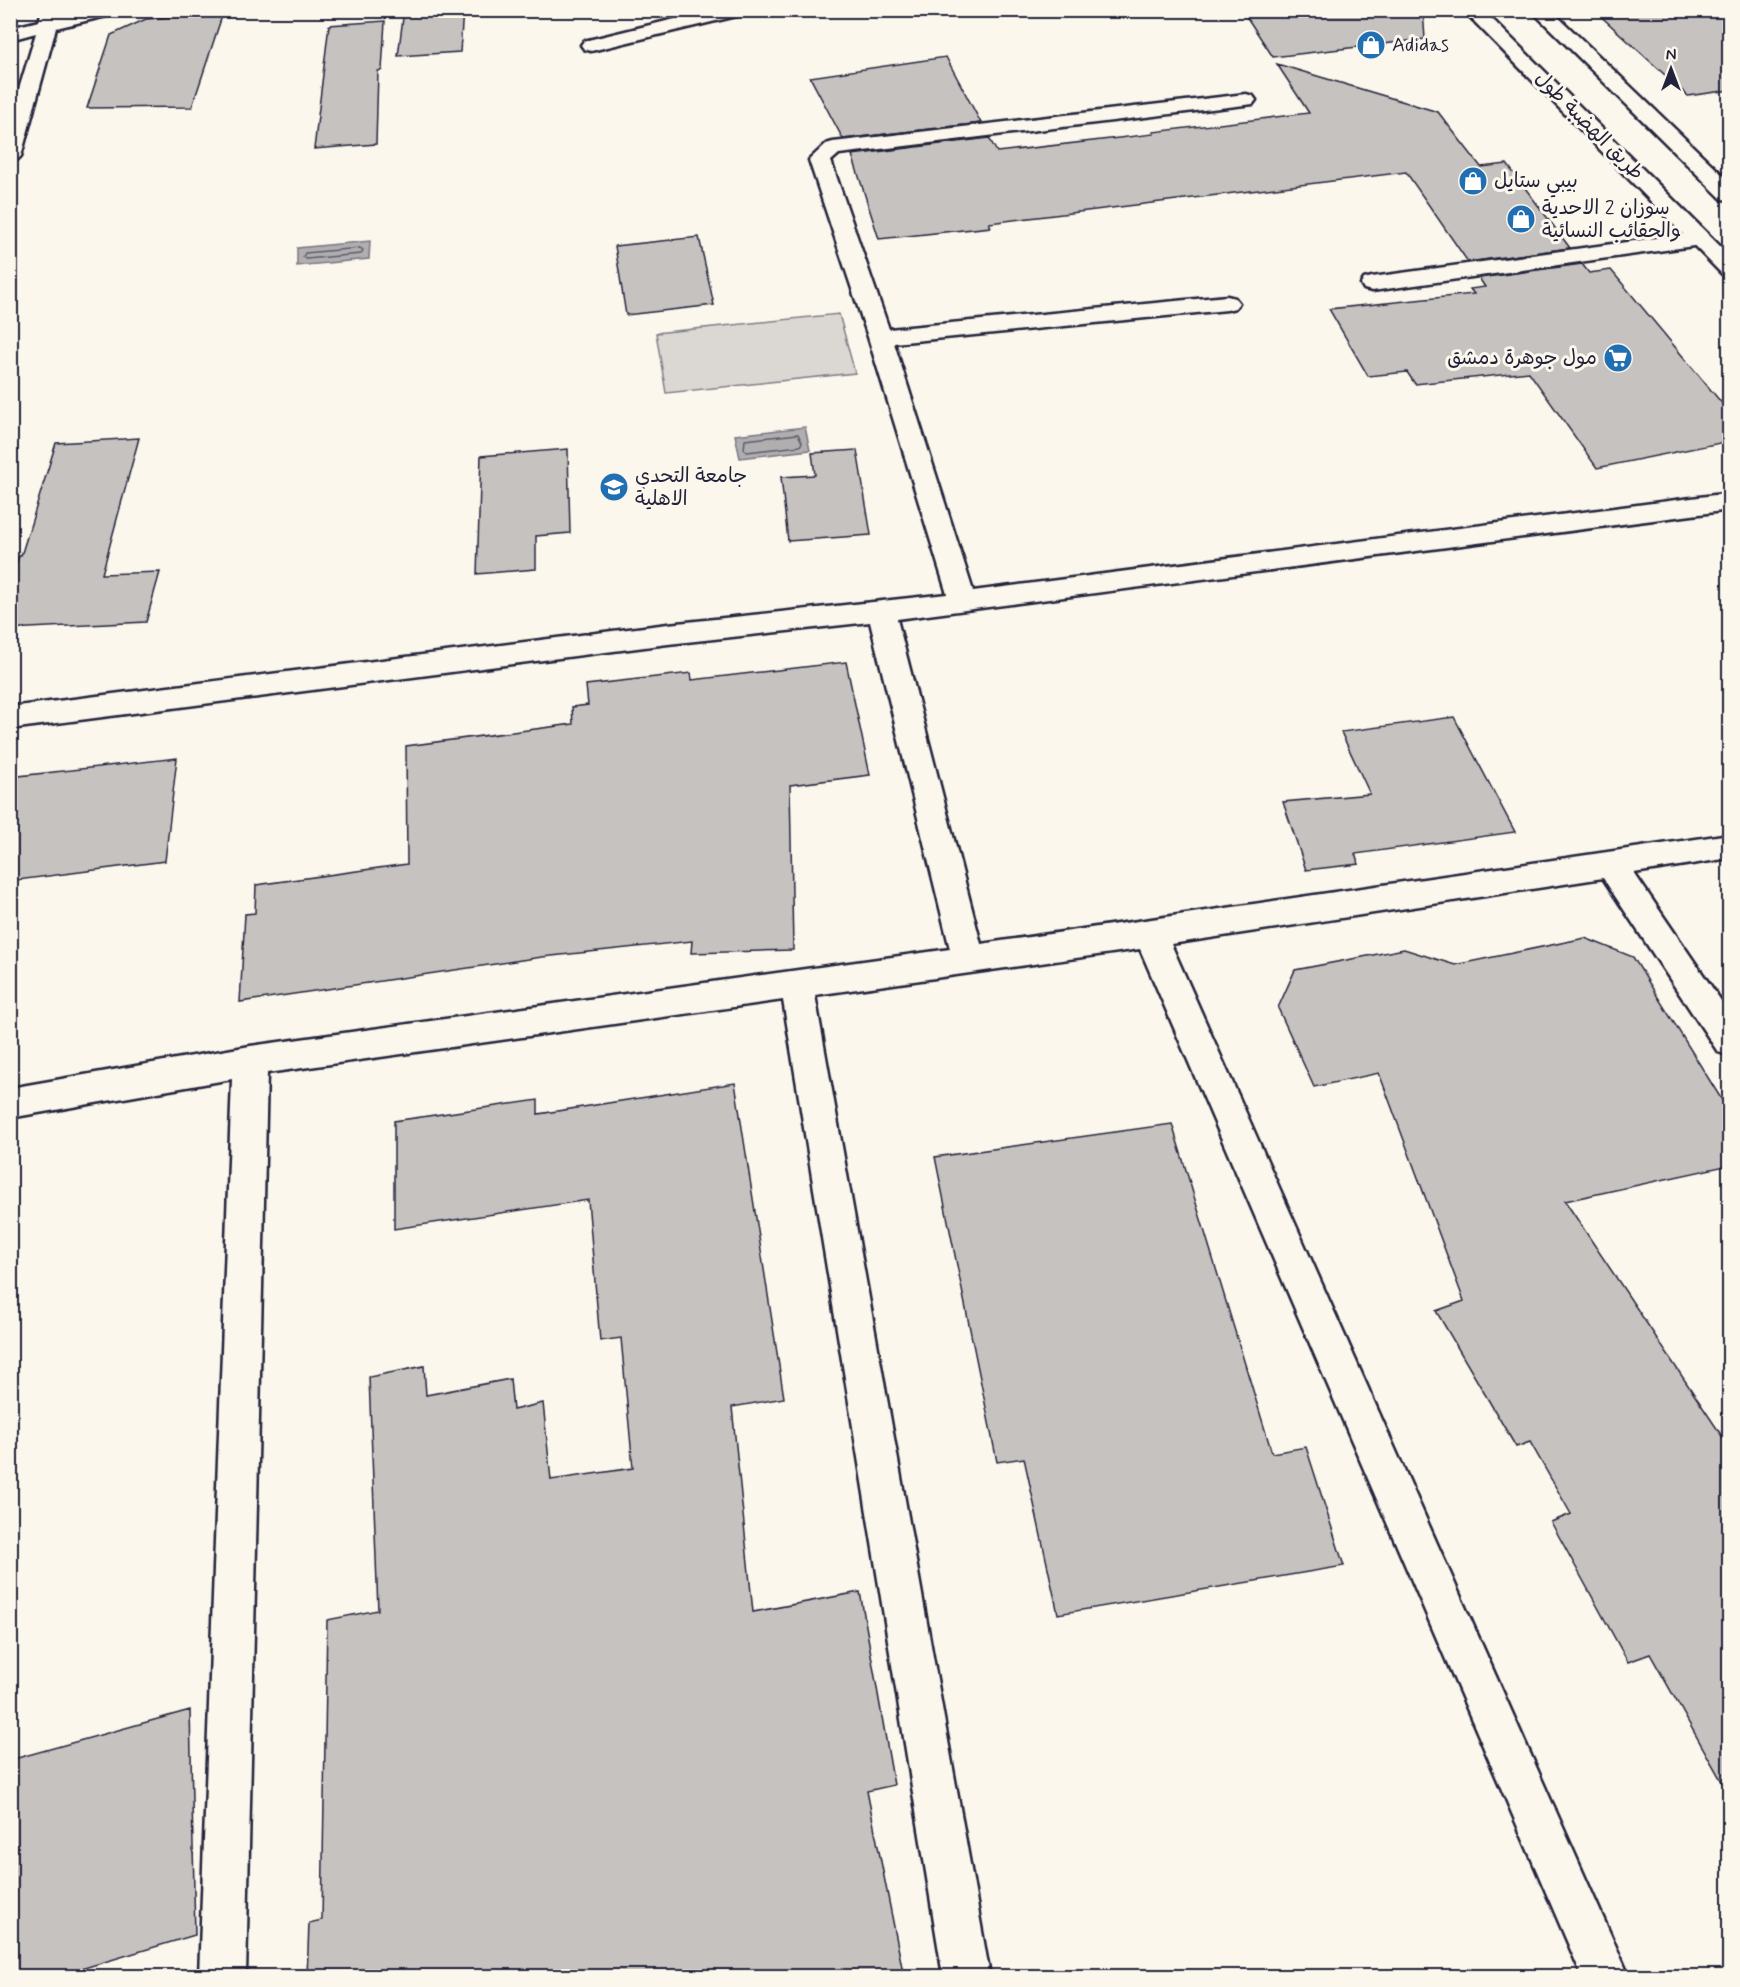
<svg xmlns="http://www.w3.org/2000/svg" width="1740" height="1987" font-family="Mynerve,'Playpen Sans Arabic',sans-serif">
  <rect width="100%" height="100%" fill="#fbf7ec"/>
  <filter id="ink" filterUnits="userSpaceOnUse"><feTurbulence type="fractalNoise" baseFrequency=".0167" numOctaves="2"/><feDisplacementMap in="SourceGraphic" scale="12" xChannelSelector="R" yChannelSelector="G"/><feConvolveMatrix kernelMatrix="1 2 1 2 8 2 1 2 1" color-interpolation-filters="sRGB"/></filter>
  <g filter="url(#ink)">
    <path fill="#dbd8d3" stroke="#7e7d87" stroke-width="1.5" d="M839 314 855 373 666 393 656 333Z"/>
    <path fill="#b1aeb0" stroke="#787681" stroke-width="1.5" d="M370 241 369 259 297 266V248Z
      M805 427 810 450 740 458 735 435Z"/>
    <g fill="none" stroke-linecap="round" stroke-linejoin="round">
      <path stroke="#5b5a6a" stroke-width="1.5" d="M360 248 363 250 361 254 306 259 303 257 305 253Z
        M798 434 802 442 800 446 747 452 744 449 745 440Z"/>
    </g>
    <path fill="#c6c2c0" stroke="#22223b" stroke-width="1.5" d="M404 10H463L460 52 398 56Z
      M1242 10H1423L1425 39 1273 57Z
      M1594 10H1730V90L1688 96Z
      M223 13 192 107 87 108 111 35 146 19Z
      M385 21 382 70 378 71 376 144 314 149 329 25Z
      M946 57 981 123 843 139 810 77Z
      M1277 64 1438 112 1481 167 1507 164 1570 248 1468 262 1406 172 989 223 991 227 879 239 852 155 989 138 997 152 1154 134 1153 132 1309 113Z
      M699 237 714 305 626 315 615 246Z
      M1582 264 1589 273 1611 270 1730 413V441L1597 468 1529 372 1415 384 1407 372 1368 376 1329 309 1474 294 1470 289 1485 287 1479 278Z
      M139 438 102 574 160 572 146 622 10 629V580L19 556H21L56 443Z
      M568 449 570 533 536 536V569L477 574 481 456Z
      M857 450 871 535 788 541 781 477 815 475 812 453Z
      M846 662 870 775 790 785 793 950 691 953 692 941 542 957 240 1002 245 914 255 913 256 885 407 864 406 746 573 724 572 707 588 705 586 685 691 673 692 680Z
      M1454 717 1515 832 1355 854 1359 864 1306 870 1283 802 1370 794 1341 732Z
      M177 758 165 861 10 881V777Z
      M1585 938 1633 957 1730 1113V1165L1565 1201 1730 1448V1796L1650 1654 1628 1662 1551 1522 1571 1514 1530 1442 1516 1447 1436 1311 1464 1301 1379 1073 1314 1087 1278 1008 1295 970 1404 949 1455 965Z
      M735 1083 784 1398 732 1407 753 1612 860 1592 894 1785 867 1791 904 1977H307L309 1923 322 1920 327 1620 378 1610 369 1377 424 1366 426 1395 510 1379 513 1410 543 1403 551 1480 633 1468 621 1338 600 1341 588 1200 394 1229V1121L538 1100V1114Z
      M1172 1124 1272 1453 1306 1447 1344 1566 1058 1614 1024 1458 997 1462 935 1157Z
      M190 1710 195 1935 54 1977H10V1760Z"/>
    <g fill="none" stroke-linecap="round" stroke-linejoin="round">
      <g stroke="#22223b" stroke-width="5">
        <path id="minor" d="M42 10H61L60 16 83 10H117L115 14 56 28 21 156 17 160 10 162V119L36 33 10 40V28L39 21Z
          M712 10H747L745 14 591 51 584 49 581 45 584 41Z
          M1246 94 1253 96 1256 100 1253 104 839 154 831 161 889 329 1227 296 1235 298 1239 303 1235 308 1227 310 894 343 973 591 1730 493V510L897 619 981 944 1730 834V858L1634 873 1730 1014V1056L1718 1052 1603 878 1171 944 1629 1976H1582L1140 949 815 995 990 1976H943L783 1000 267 1073 246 1976H199L232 1079 10 1118V1088L250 1046 950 949 870 622 668 644 10 729V707L668 624 947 594 868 337 809 160 826 144 833 142Z
          M1700 232 1708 234 1711 239 1708 244 1372 291 1364 289 1361 284 1364 279 1372 277Z"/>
      </g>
      <g stroke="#22223b" stroke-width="5">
        <path id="highway" d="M1463 10H1483L1730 256V276L1722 274Z
          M1531 10H1551L1730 182V200L1722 199Z"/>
      </g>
      <use href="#minor" fill="#fbf7ec" fill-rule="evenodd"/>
      <use href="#highway" fill="#fbf7ec" fill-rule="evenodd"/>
    </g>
  </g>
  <defs>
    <g id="shop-disc" transform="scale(1.5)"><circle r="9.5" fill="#1f6fb2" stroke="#fbf7ec"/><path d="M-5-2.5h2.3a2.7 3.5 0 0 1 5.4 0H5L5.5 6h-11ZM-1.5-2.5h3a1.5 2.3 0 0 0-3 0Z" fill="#fff"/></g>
    <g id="supermarket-disc" transform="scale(1.5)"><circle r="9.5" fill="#1f6fb2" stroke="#fbf7ec"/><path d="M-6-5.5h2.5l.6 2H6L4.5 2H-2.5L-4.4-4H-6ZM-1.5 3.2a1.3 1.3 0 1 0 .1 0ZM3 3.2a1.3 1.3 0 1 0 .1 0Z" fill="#fff"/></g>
    <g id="university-disc" transform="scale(1.5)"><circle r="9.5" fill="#1f6fb2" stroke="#fbf7ec"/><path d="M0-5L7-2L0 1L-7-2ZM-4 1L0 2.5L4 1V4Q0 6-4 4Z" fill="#fff"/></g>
  </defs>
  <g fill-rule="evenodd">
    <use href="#shop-disc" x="1371" y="45"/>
    <use href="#shop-disc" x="1473" y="181"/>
    <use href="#shop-disc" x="1521" y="219"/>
    <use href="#supermarket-disc" x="1618" y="358"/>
    <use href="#university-disc" x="614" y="487"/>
  </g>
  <g text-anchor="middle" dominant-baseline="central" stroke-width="6" stroke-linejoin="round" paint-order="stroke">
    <g font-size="20" fill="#22223b" stroke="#fbf7ec" text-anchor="start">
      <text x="1392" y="45">Adidas</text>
      <text x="1494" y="181">بيبي ستايل</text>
      <text x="1542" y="208">سوزان 2 الاحدية<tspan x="1542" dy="23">والحقائب النسائية</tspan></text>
      <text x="1597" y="358" text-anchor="end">مول جوهرة دمشق</text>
      <text x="635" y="476">جامعة التحدي<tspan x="635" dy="23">الاهلية</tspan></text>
    </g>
    <g font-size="20" fill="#22223b" stroke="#fbf7ec">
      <text transform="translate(1589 126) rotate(45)">طريق الهضبة طول</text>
    </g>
  </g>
  <rect width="1740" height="1987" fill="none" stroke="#fbf7ec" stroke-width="36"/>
  <rect x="18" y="18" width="1704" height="1951" fill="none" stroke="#22223b" stroke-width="2" filter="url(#ink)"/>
  <g transform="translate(1671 69)" stroke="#fbf7ec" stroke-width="4.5" paint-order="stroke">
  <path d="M0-4.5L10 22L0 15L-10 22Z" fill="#22223b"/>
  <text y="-9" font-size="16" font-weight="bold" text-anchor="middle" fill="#22223b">N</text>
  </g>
</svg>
